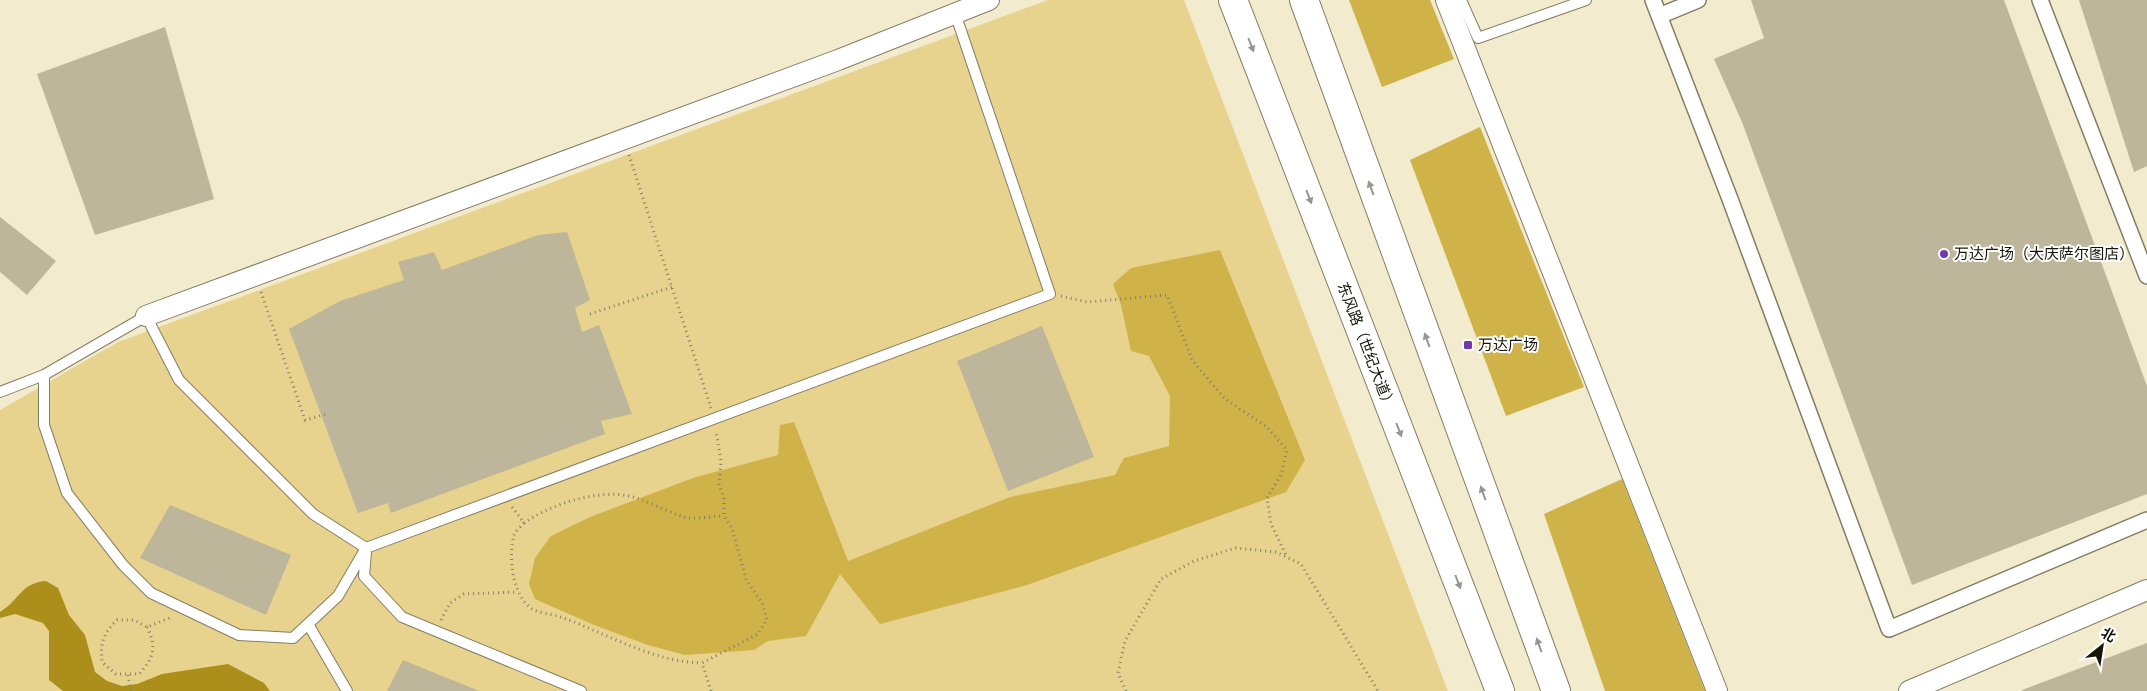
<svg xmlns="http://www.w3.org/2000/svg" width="2147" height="691" font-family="Signika,'Noto Sans SC',sans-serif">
  <rect width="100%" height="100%" fill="#f3ebce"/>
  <path fill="#e7d38d" d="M1048 0H1184L1448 691H0V410L118 342Z"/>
  <path fill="#cfb248" d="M1349 0H1430L1454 59 1382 87Z
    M1480 127 1584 387 1506 416 1410 160Z
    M1220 250 1305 460 1286 492 1027 585 880 624 840 574 806 636 768 641 754 650 685 655 648 645 594 625 535 599 529 584 535 558 551 536 590 517 693 478 778 455 780 425 794 422 848 561 1010 497 1115 475 1124 458 1169 446 1170 396 1149 356 1131 351 1121 305 1113 284 1131 268Z
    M1622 479 1705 691H1605L1544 514Z"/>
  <path fill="#ac8f1a" d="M46 581 58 588 69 615 85 635 95 672 107 681 122 686 137 684 162 674 228 664 264 683 270 691H63L49 680V631L43 623 15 614 0 618V612C19 601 20 583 46 581Z"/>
  <path fill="#beb69a" d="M1751 0H2004L2147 386V494L1912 585 1742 122 1714 59 1764 38Z
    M2079 0H2147V166L2134 172Z
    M165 27 214 199 95 235 37 74Z
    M0 217 56 261 27 295 0 272Z
    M567 232 590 300 575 308 582 332 599 325 632 414 601 421 605 434 391 513 388 503 358 513 289 329 340 301 404 280 398 262 434 252 442 270 538 235Z
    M1042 326 1094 457 1008 491 957 361Z
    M170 505 291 555 266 615 140 558Z
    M2147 643V691H2022V690Z
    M403 660 479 691H387Z"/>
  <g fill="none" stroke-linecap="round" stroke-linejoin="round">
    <g stroke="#857d63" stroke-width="12">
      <path id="service" d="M1461 0 1478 38 1586 0
        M0 392 44 375
        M366 548 338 596 293 638 239 635 151 593 123 565 67 493 44 425V375L146 316 179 380 313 514 366 548 1050 294 955 13
        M366 552 364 576 402 617 581 691
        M308 624 347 691"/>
    </g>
    <g stroke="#857d63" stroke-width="18">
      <path id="pedestrian" d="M1653 0 1730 199 1889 629 2147 520
        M2040 0 2147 276
        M1659 16 1698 0"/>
    </g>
    <g stroke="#857d63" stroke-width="22">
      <path id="minor" d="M1446 0 1717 691
        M146 316 838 60 989 0
        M1909 691 2147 590"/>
    </g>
    <g stroke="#857d63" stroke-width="30">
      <path id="trunk" d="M1233 0 1500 691
        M1304 0 1556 691"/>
    </g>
    <path stroke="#847e6b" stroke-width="3" stroke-dasharray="1 4" stroke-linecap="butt" d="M629 155 711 408
      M261 292 305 420 327 414
      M1061 296 1087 302 1167 295 1192 360 1225 399 1267 427 1287 450 1281 475 1267 498 1271 524 1287 557
      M590 314 672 287
      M512 507 524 523C521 527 515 531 514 535 508 557 512 595 532 609 539 613 550 614 558 616 604 632 652 662 702 663
      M524 523C550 505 596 489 629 496 646 499 676 517 690 518 701 519 713 516 724 516
      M441 620 450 603 464 594 518 592
      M147 627C157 647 154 658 139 674H116L102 662C100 643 103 634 117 620H134L147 627 172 617
      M128 675 131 691
      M711 691 702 663 758 634 767 619 762 603 746 579 732 528 724 516V498L719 485 721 461 716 431
      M1126 691 1118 673 1125 641 1161 579 1194 561 1236 548 1276 552 1301 564 1378 691"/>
    <use href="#service" stroke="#fff" stroke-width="10"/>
    <use href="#pedestrian" stroke="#fff" stroke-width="15"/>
    <use href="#minor" stroke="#fff" stroke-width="20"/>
    <use href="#trunk" stroke="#fff" stroke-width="28"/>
  </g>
  <defs><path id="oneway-solid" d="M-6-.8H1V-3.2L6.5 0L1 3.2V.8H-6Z" transform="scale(1.25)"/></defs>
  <g fill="#979591">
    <use href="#oneway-solid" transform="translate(1251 45) rotate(69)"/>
    <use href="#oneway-solid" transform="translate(1371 188) rotate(-110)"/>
    <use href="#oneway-solid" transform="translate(1309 197) rotate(69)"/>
    <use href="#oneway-solid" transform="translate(1427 340) rotate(-110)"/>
    <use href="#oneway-solid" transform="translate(1399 430) rotate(69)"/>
    <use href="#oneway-solid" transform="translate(1483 493) rotate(-110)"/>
    <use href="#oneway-solid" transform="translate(1458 582) rotate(69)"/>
    <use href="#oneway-solid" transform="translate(1539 645) rotate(-110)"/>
  </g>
  <g fill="#7438ad" stroke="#fff" stroke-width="2">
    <circle cx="1944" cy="254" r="5"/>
    <rect x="1463" y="340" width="10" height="10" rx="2.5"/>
  </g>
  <g text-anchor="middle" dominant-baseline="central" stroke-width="4" stroke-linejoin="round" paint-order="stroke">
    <g font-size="15" fill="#17140a" stroke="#fff" text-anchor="start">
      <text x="1954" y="254">万达广场（大庆萨尔图店）</text>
      <text x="1478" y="345">万达广场</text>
    </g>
    <g font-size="15" fill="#17140a" stroke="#fff">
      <text transform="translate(1366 346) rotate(69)">东风路（世纪大道）</text>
    </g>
  </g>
  <g transform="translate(2102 646) rotate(30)" stroke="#ffffff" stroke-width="4" paint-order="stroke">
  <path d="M0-4L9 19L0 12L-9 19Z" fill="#17140a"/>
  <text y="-8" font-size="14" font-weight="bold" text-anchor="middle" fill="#17140a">北</text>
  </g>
</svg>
